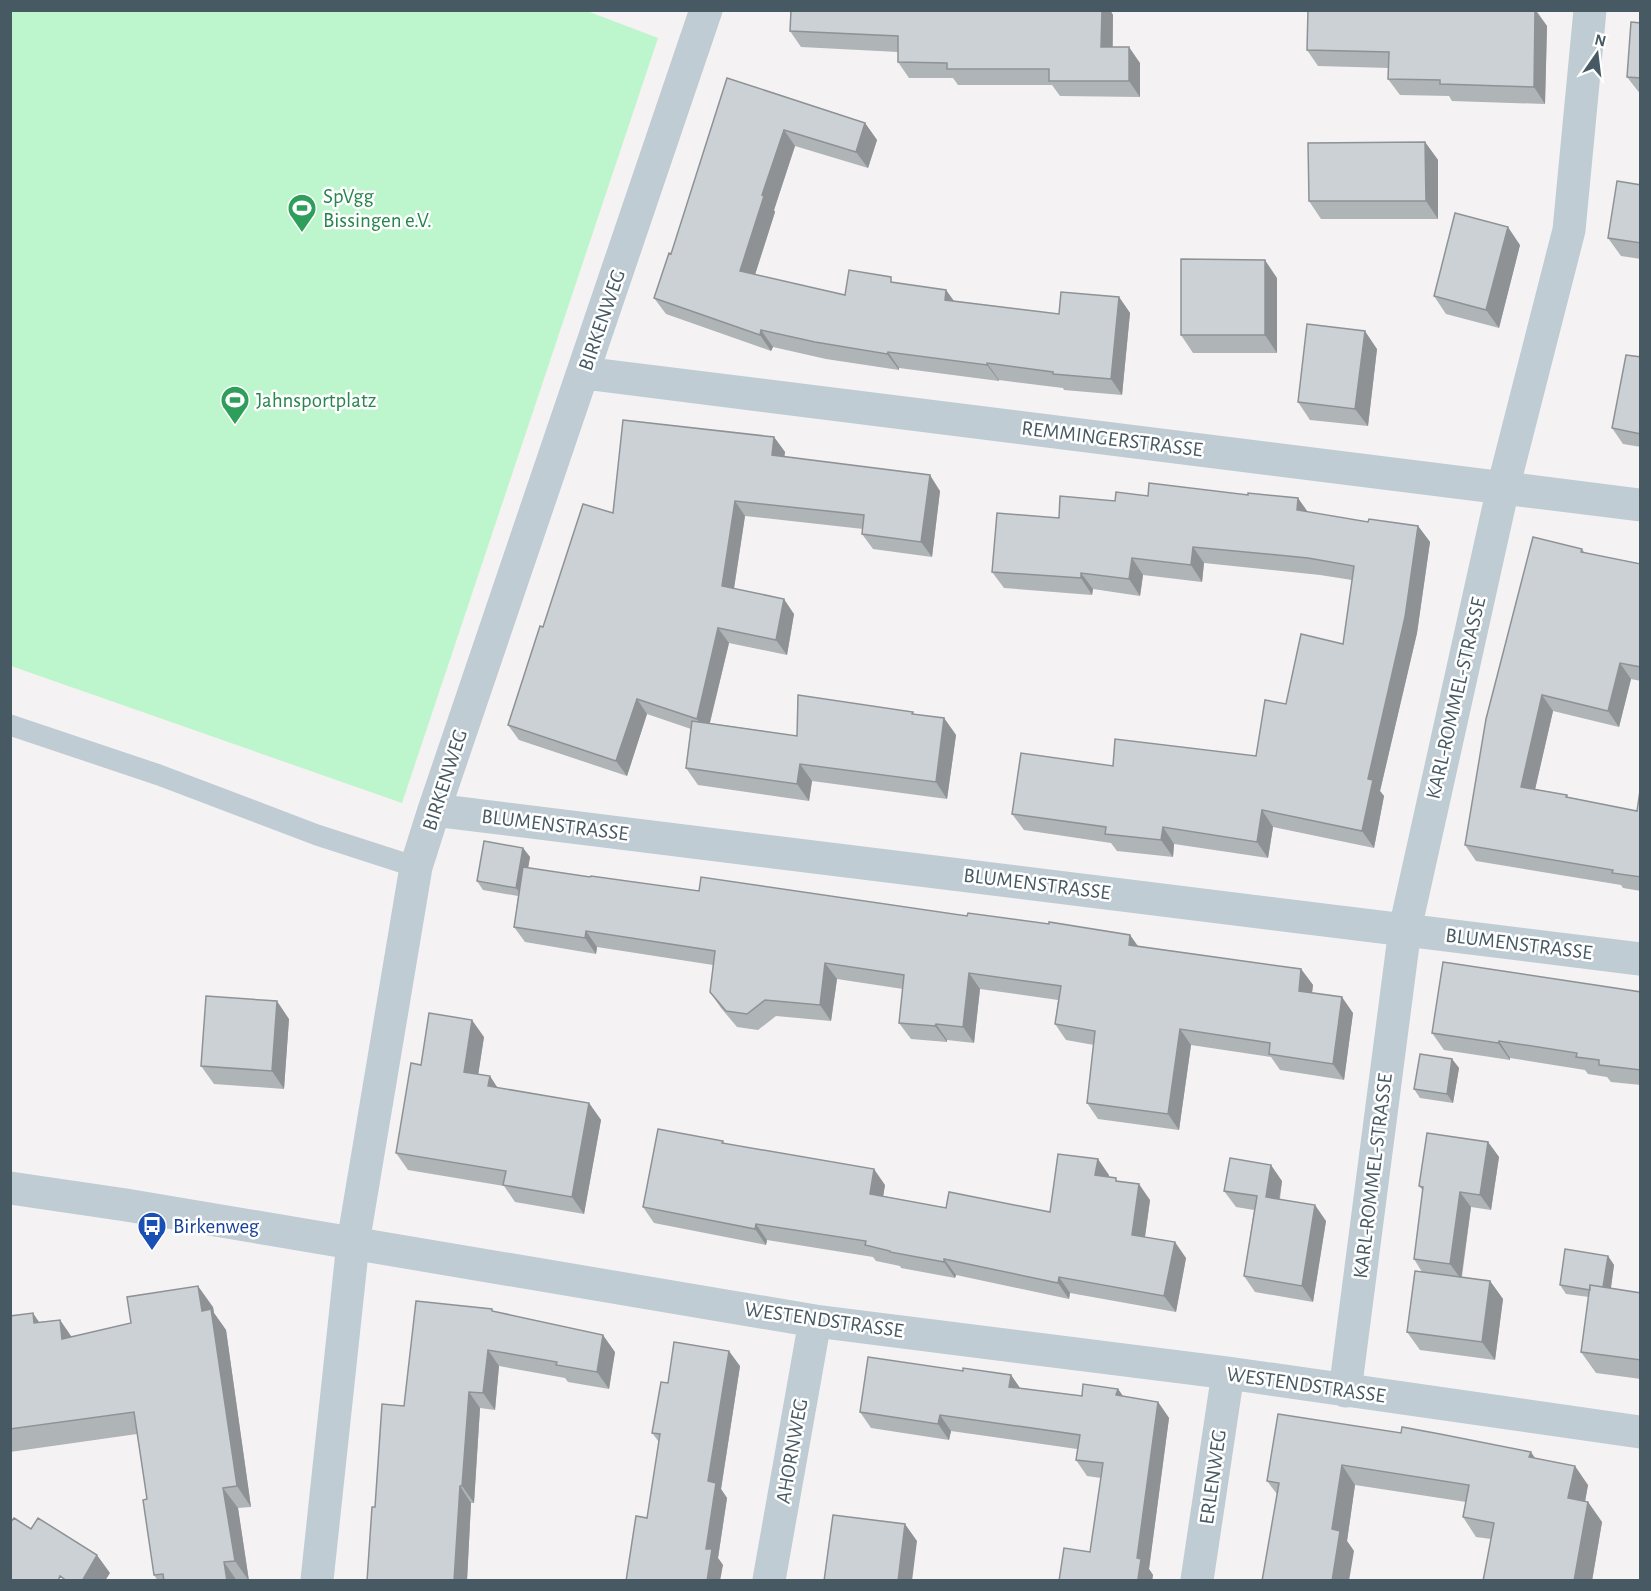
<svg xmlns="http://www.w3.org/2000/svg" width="1651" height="1591" font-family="'Alegreya Sans',sans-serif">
  <rect width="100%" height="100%" fill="#f5f2f3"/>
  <path fill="#bdf5cc" d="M587 11 658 38 402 803 11 666V11Z"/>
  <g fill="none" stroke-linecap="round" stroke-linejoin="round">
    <path stroke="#bfccd3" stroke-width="21" d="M10 725 159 775 317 835 416 867"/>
    <path stroke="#bfccd3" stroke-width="33" d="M584 373 1640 505
      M434 810 1640 959
      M10 1188 126 1205 815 1321 1228 1373 1640 1432
      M1345 1391 1405 929 1503 488 1569 230 1590 10
      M317 1580 353 1243 416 867 434 810 706 10
      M769 1580 815 1321
      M1197 1580 1228 1373"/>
  </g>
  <path fill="#afb4b7" d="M791 10H1110L1113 15V47L1140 63V97L1060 96 1052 85H958L953 78H909L898 62V52L801 47 790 31Z
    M1536 10 1547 26 1545 104 1452 101 1449 96 1400 95 1388 79 1389 68 1318 66 1307 50Z
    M1641 23V95L1627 77Z
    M727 78 865 123 877 140 868 168 795 146 774 210 775 212 755 275 845 295 896 283 946 290 954 301 1059 314 1119 297 1130 313 1122 395 1064 390 1063 388 999 380V381L899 368V370L826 359 773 347 771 351 666 314 654 298 671 254Z
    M1425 142 1438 160V219H1321L1309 201Z
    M1641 185V259L1621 256 1608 238Z
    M1520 245 1499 328 1446 314 1434 296Z
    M1277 278V353H1193L1181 335Z
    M1377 349 1368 426 1310 420 1298 402Z
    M1641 357V447L1623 444 1612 428Z
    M774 437 785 452 784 456 940 491 932 557 873 549 862 534 863 529 745 516 734 589 794 614 787 655 729 643 710 723 797 736 913 712 914 714 944 718 956 735 947 799 812 781 809 801 698 785 686 768 691 729 647 714 627 776 519 740 508 725 543 627 613 513Z
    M1115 501 1308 512 1368 522 1418 526 1430 542 1417 633 1380 791 1384 796 1374 848 1273 827 1268 858 1174 844 1173 857 1117 851 1111 843 1024 830 1012 814 1113 766 1256 756 1286 704 1343 644 1352 580 1320 575 1204 563 1202 582 1143 575 1140 596 1093 589 1092 595 1004 588 992 572 1059 518Z
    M1582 549 1585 553 1641 564V681L1631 679 1619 727 1553 711 1535 789 1567 795 1568 797 1637 811 1641 784V891L1623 888 1621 885 1476 861 1465 845Z
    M523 848 530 857 528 868 590 877 699 891 967 916 1130 935 1138 946 1301 969 1313 985 1312 993 1353 1013 1344 1080 1280 1070 1271 1057 1191 1045 1179 1130 1098 1119 1087 1103 1094 1045 1066 1040 1055 1024 1058 1000 980 989 974 1043 947 1040V1042L911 1039 899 1023 903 989 837 979 831 1021 776 1016 758 1030 737 1027 721 1008 710 992 713 965 597 947 596 954 525 942 514 927 518 896 483 890 477 881Z
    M1641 992V1085L1611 1082 1607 1077 1588 1074 1585 1070 1510 1058V1060L1444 1050 1432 1033Z
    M289 1019 284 1089 214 1084 201 1066Z
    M484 1037 478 1074 498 1088 589 1103 601 1120 584 1214 515 1202 504 1186 408 1170 396 1153 421 1065Z
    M1452 1059 1459 1068 1453 1103 1420 1098 1414 1089Z
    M723 1141 724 1143 885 1185 883 1196 946 1208 1050 1212 1109 1175V1177L1118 1181 1150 1200 1145 1237 1186 1258 1176 1312 1070 1293 1069 1299 956 1275 955 1278 901 1268 900 1266 876 1261 873 1257 767 1240 766 1245 654 1223 643 1207Z
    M1488 1142 1499 1157 1491 1210 1471 1207 1462 1277 1490 1281 1503 1299 1495 1360 1420 1350 1407 1332 1422 1272 1414 1259 1423 1191 1419 1186Z
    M1282 1181 1280 1199 1326 1221 1313 1302 1255 1292 1244 1276 1254 1210 1236 1207 1224 1191Z
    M1608 1256 1614 1265 1611 1288 1641 1293V1379L1596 1373 1581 1352 1589 1297 1566 1294 1560 1285Z
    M213 1307 214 1313 226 1330 251 1507 238 1508 249 1581H158L154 1575 147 1499 137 1434 10 1452V1316L39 1322 60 1320 72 1337Z
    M494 1312 615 1352 609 1389 568 1382 565 1378 499 1366 495 1410 480 1408 474 1503H471L467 1581H367L375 1507 404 1406Z
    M740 1366 721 1489 727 1498 718 1558 723 1565 647 1518 659 1442 652 1433 668 1383Z
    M963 1371 1011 1375 1020 1388 1082 1396 1118 1389 1123 1396 1158 1402 1169 1418 1149 1569 1153 1575 1152 1581H1059L1090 1552 1101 1478 1087 1476 1076 1460 1077 1449 951 1431 949 1440 871 1428 860 1412Z
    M1278 1414 1535 1459 1588 1485 1585 1502H1588L1602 1522 1592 1581H1483L1491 1539 1476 1537 1463 1517 1466 1502 1355 1485 1347 1541 1354 1551 1277 1494 1267 1481Z"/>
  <path fill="#8e9295" d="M1102 10H1110L1113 15 1112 63 1101 47Z
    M1535 10 1547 26 1545 104 1534 87Z
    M1129 47 1140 63V97L1129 81Z
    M865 123 877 140 868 168 856 152Z
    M784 130 795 146 774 210 775 212 751 287 740 271 762 195Z
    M1425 142 1438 160V219L1426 201Z
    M1508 227 1520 245 1499 328 1486 310Z
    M1265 260 1277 278V353L1265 335Z
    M946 290 958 307 945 300Z
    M1119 297 1130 313 1122 395 1111 379Z
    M761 330 773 347 771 351 760 335Z
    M1365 331 1377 349 1368 426 1355 409Z
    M888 352 899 368V370L887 354Z
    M987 363 999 380V381L987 365Z
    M774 437 785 452 783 470 772 455Z
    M930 475 940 491 932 557 921 542Z
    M1298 498 1310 515 1297 510Z
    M735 501 745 516 732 601 722 586Z
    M1418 526 1430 542 1417 633 1380 791 1384 796 1374 848 1362 831 1368 779Z
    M1193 547 1204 563 1202 582 1191 565Z
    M1132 558 1143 575 1140 596 1129 579Z
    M1081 573 1093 589 1092 595 1081 578Z
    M784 599 794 614 787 655 776 640Z
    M718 628 729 643 707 734 697 719Z
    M1620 663 1631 679 1619 727 1608 711Z
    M1542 695 1553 711 1532 803 1521 787Z
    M637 699 647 714 627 776 616 761Z
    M944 718 956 735 947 799 936 782Z
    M800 764 812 781 809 801 797 784Z
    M1262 810 1273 827 1268 858 1257 842Z
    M1163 827 1174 844 1173 857 1161 840Z
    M523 848 530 857 523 897 516 888Z
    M586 931 597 947 596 954 585 938Z
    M1130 935 1141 951 1129 945Z
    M825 963 837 979 831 1021 820 1005Z
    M1301 969 1313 985 1310 1007 1299 991Z
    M969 973 980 989 974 1043 963 1027Z
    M1342 997 1353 1013 1344 1080 1333 1064Z
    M277 1001 289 1019 284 1089 272 1071Z
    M472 1020 484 1037 476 1089 464 1072Z
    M936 1024 947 1040V1042L935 1026Z
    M1180 1029 1191 1045 1179 1130 1168 1114Z
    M1499 1041 1510 1058V1060L1498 1043Z
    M1452 1059 1459 1068 1453 1103 1447 1094Z
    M490 1076 501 1093 488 1086Z
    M589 1103 601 1120 584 1214 572 1197Z
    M1488 1142 1499 1157 1491 1210 1480 1195Z
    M1098 1159 1109 1175 1107 1191 1095 1175Z
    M1271 1165 1282 1181 1277 1213 1266 1197Z
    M874 1169 885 1185 881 1210 870 1194Z
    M1139 1184 1150 1200 1143 1251 1132 1235Z
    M1460 1192 1471 1207 1461 1279 1450 1264Z
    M1315 1205 1326 1221 1313 1302 1302 1286Z
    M756 1224 767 1240 766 1245 755 1229Z
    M1175 1242 1186 1258 1176 1312 1164 1296Z
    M1608 1256 1614 1265 1609 1301 1603 1292Z
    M944 1259 956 1275 955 1278 944 1262Z
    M1059 1277 1070 1293 1069 1299 1058 1283Z
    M1490 1281 1503 1299 1495 1360 1482 1342Z
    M198 1286 213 1307 214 1313 226 1330 251 1507 237 1486 202 1311Z
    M33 1313 47 1334 34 1323Z
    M60 1320 74 1341 62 1339Z
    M603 1335 615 1352 609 1389 597 1372Z
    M488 1350 499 1366 495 1410 483 1393Z
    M729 1351 740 1366 721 1489 727 1498 718 1558 723 1565 720 1581H707L706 1549 708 1481Z
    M1011 1375 1022 1391 1009 1387Z
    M1118 1389 1129 1405 1116 1395Z
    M469 1392 480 1408 474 1503 462 1486Z
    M1158 1402 1169 1418 1149 1569 1153 1575 1152 1581H1139L1137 1558Z
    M940 1415 951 1431 949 1440 938 1424Z
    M1531 1452 1544 1471 1529 1457Z
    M1342 1465 1355 1485 1347 1541 1354 1551 1349 1581H1332V1529Z
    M1575 1466 1588 1485 1582 1518 1568 1498Z
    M460 1486 471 1503 467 1581H454Z
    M223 1488 238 1508 249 1581 235 1561Z
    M1588 1502 1602 1522 1592 1581H1574Z
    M905 1524 917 1541 912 1581H898Z
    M97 1555 110 1573 105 1581H82Z
    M224 1562 237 1581H227Z"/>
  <path fill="#cbd1d5" stroke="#8e9295" stroke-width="1.5" d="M791 10H1102L1101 47H1129V81H1049V69H947V63L898 62V36L790 31Z
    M1308 10H1535L1534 87 1440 84V80L1388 79 1389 52 1307 50Z
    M1631 22 1641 23V78L1627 77Z
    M727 78 865 123 856 152 784 130 762 195 764 196 740 271 845 295 849 270 891 277V282L946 290 945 300 1059 314 1061 292 1119 297 1111 379 1053 374V372L987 363V365L888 352 887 354 815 342 761 330 760 335 654 298 669 253 671 254Z
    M1425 142 1426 201H1309L1308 143Z
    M1617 181 1641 185V243L1608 238Z
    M1455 213 1508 227 1486 310 1434 296Z
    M1181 259 1265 260V335H1181Z
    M1307 324 1365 331 1355 409 1298 402Z
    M1626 355 1641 357V434L1612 428Z
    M623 420 774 437 772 455 930 475 921 542 862 534 864 515 735 501 722 586 784 599 776 640 718 628 697 719 637 699 616 761 508 725 540 626 543 627 583 504 613 513Z
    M1149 483 1248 495V493L1298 498 1297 510 1368 522 1369 519 1418 526 1405 617 1368 779 1373 780 1362 831 1262 810 1257 842 1163 827 1161 840 1105 834 1106 827 1012 814 1021 753 1113 766 1115 739 1256 756 1265 700 1286 704 1301 634 1343 644 1354 566 1308 558 1193 547 1191 565 1132 558 1129 579 1081 573V578L992 572 997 513 1059 518 1060 496 1115 501 1116 492 1148 496Z
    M1533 537 1582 549 1581 552 1641 564V667L1620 663 1608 711 1542 695 1521 787 1567 795 1566 797 1637 811 1641 784V877L1612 873 1613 870 1465 845 1486 719Z
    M798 695 913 712 912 714 944 718 936 782 800 764 797 784 686 768 692 721 797 736Z
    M484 841 523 848 516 888 477 881Z
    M523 867 590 877 591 876 699 891 701 877 967 916 968 913 1049 924V922L1130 935 1129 945 1301 969 1299 991 1342 997 1333 1064 1269 1054 1270 1043 1180 1029 1168 1114 1087 1103 1095 1031 1055 1024 1061 986 969 973 963 1027 936 1024 935 1026 899 1023 904 975 825 963 820 1005 765 1000 747 1014 726 1011 710 992 715 951 586 931 585 938 514 927Z
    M1443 962 1641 992V1070L1599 1065V1060L1576 1057 1577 1053 1499 1041 1498 1043 1432 1033Z
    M206 996 277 1001 272 1071 201 1066Z
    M429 1013 472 1020 464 1072 490 1076 488 1086 589 1103 572 1197 503 1185 506 1171 396 1153 411 1063 421 1065Z
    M1420 1054 1452 1059 1447 1094 1414 1089Z
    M658 1129 723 1141 722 1143 874 1169 870 1194 946 1208 949 1192 1050 1212 1058 1154 1098 1159 1095 1175 1116 1178V1181L1139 1184 1132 1235 1175 1242 1164 1296 1059 1277 1058 1283 944 1259V1262L890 1252V1251L865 1245 866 1241 756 1224 755 1229 643 1207Z
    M1427 1133 1488 1142 1480 1195 1460 1192 1450 1264 1414 1259 1423 1187 1419 1186Z
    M1230 1158 1271 1165 1266 1197 1315 1205 1302 1286 1244 1276 1257 1196 1224 1191Z
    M1565 1249 1608 1256 1603 1287 1590 1285V1290L1560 1285Z
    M1415 1271 1490 1281 1482 1342 1407 1332Z
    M1590 1285 1641 1293V1360L1581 1352Z
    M198 1286 202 1311 211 1309 237 1486 223 1488 235 1561 224 1562 227 1581H164L163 1574 154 1575 143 1500 147 1499 134 1412 10 1429V1316L33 1313 34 1323 60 1320 62 1339 131 1323 127 1297Z
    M416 1301 492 1309V1311L603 1335 597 1372 556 1365 557 1362 488 1350 483 1393 469 1392 462 1486H460L454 1581H367L372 1507H375L382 1404 404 1406Z
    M674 1342 729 1351 708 1481 716 1483 706 1549H712L707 1581H626L636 1516 647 1518 660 1434 652 1433 661 1382 668 1383Z
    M868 1357 963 1371V1368L1011 1375 1009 1387 1082 1396 1083 1384 1118 1389 1116 1395 1158 1402 1137 1558 1141 1559 1138 1579 1141 1581H1059L1064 1548 1090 1552 1103 1463 1076 1460 1080 1435 940 1415 938 1424 860 1412Z
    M1278 1414 1401 1433 1402 1427 1440 1434 1531 1452 1529 1457 1575 1466 1568 1498 1588 1502 1574 1581H1483L1494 1523 1463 1517 1469 1485 1342 1465 1332 1529 1340 1531 1332 1581H1262L1279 1483 1267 1481Z
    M833 1515 905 1524 898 1581H824Z
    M14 1518 31 1529 38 1518 97 1555 82 1581H67L60 1576 58 1581H10V1523Z"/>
  <defs>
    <g id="stadium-pin" transform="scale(1.5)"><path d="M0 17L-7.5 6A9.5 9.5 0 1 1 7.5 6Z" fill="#2e9e5b" stroke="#fff"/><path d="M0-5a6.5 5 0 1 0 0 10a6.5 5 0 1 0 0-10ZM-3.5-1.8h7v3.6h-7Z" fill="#fff"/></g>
    <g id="bus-pin" transform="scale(1.5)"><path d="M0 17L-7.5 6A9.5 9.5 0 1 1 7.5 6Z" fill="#1a4fb4" stroke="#fff"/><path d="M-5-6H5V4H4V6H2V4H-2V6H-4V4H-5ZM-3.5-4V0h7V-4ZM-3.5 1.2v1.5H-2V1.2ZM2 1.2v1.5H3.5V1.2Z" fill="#fff"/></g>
  </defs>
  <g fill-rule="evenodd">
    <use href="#stadium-pin" x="302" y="208"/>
    <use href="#stadium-pin" x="235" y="400"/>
    <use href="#bus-pin" x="152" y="1226"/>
  </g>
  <g text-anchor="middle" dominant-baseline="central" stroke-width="5" stroke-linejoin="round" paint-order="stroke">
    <g font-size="21" fill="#27864d" stroke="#fff" text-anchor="start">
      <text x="323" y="196">SpVgg<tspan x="323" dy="24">Bissingen e.V.</tspan></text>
      <text x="256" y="400">Jahnsportplatz</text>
    </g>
    <g font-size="21" fill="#475963" stroke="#fff">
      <text transform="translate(602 320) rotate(-71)">BIRKENWEG</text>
      <text transform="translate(1112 439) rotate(7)">REMMINGERSTRASSE</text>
      <text transform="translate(1456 698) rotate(-77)">KARL-ROMMEL-STRASSE</text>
      <text transform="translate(445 780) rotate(-72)">BIRKENWEG</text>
      <text transform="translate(555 825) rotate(7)">BLUMENSTRASSE</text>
      <text transform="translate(1037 884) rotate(7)">BLUMENSTRASSE</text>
      <text transform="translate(1519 944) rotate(7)">BLUMENSTRASSE</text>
      <text transform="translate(1373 1176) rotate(-83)">KARL-ROMMEL-STRASSE</text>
      <text transform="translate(824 1320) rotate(8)">WESTENDSTRASSE</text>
      <text transform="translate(1306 1385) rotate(8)">WESTENDSTRASSE</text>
      <text transform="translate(792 1451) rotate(-80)">AHORNWEG</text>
      <text transform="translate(1213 1477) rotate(-82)">ERLENWEG</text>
    </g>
    <g font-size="21" fill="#164399" stroke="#fff" text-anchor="start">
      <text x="173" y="1226">Birkenweg</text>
    </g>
  </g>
  <rect width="1651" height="1591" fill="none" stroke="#475963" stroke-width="24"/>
  <g transform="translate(1597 54) rotate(14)" stroke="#ffffff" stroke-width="4.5" paint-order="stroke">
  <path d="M0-4.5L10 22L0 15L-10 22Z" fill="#475963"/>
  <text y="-9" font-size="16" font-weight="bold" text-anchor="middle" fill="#475963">N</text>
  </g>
</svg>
